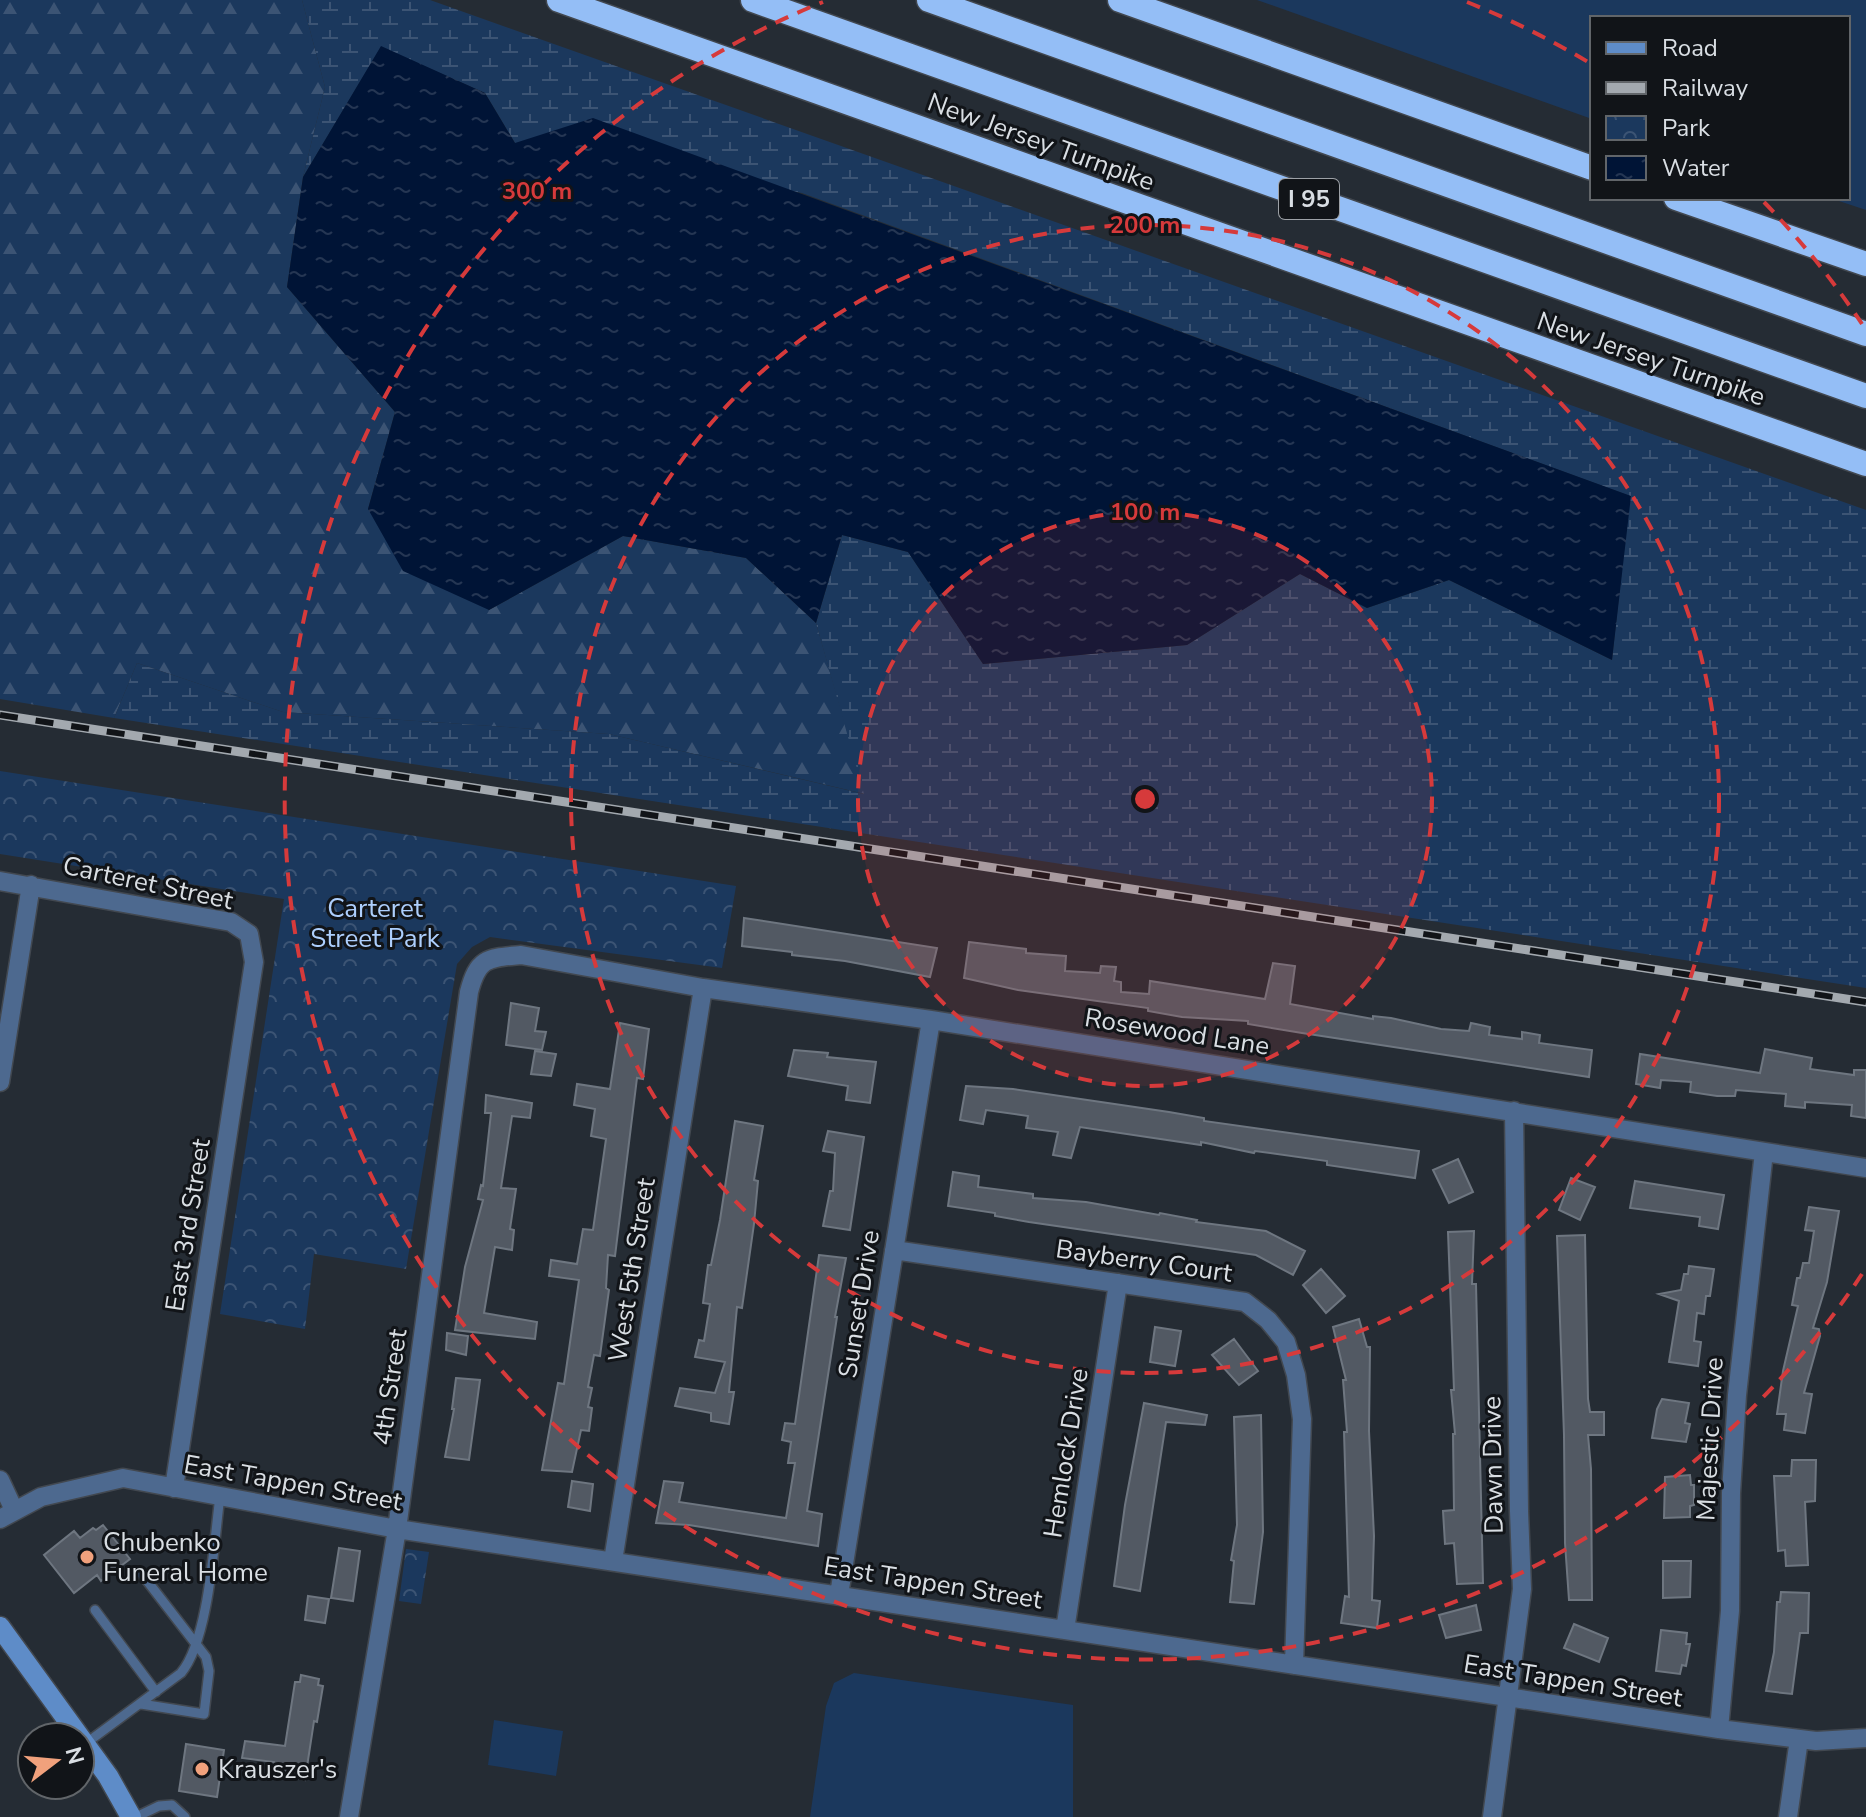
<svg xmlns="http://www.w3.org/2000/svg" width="1866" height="1817" font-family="'Nunito Sans',sans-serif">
  <defs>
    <pattern id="forest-firs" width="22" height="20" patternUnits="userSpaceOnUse" patternTransform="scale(2)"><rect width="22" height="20" fill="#1b385d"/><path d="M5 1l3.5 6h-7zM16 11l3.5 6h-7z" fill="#3c5474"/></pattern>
    <pattern id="wetland-marsh" width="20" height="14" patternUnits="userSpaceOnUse" patternTransform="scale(2)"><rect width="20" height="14" fill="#1b385d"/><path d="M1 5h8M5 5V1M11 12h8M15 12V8" fill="none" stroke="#3c5474"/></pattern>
    <pattern id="park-crowns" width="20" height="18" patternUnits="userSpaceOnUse" patternTransform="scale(2)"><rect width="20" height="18" fill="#1b385d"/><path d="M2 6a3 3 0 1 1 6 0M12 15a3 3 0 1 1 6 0" fill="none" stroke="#3c5474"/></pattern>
    <pattern id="water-ripples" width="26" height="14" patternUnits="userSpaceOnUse" patternTransform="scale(2)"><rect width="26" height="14" fill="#001436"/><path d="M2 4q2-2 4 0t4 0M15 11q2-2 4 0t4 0" fill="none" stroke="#253653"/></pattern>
  </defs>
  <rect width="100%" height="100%" fill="#252c34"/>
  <path fill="#1b385d" d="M1257 0H1866V210L1830 198H1848V18H1592V119Z
    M854 1673 1073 1705V1817H810L826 1706 834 1683Z
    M494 1720 563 1731 556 1776 488 1765Z"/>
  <path fill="url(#forest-firs)" d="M0 0H302L325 87 303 177 287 287 395 412 368 509 489 610 623 536 746 558 816 623 865 794 609 734 283 712 137 663 114 718 0 699Z"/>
  <path fill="url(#wetland-marsh)" d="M302 0H430L1866 510V988L114 718 137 663 283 712 609 734 864 794 816 623 842 535 908 552 983 664 1187 645 1300 574 1367 608 1449 580 1612 660 1630 496 802 193 515 143 485 93 381 47 303 177 325 87Z"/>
  <path fill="url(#park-crowns)" d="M0 771 736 886 722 968 490 937 472 947 457 964 406 1269 314 1254 305 1329 220 1314 284 899 0 854Z
    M406 1549 429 1552 421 1604 399 1601Z"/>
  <path fill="url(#water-ripples)" d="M381 46 485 93 515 143 593 118 1631 496 1612 660 1449 580 1367 608 1300 574 1187 645 983 664 908 552 842 535 816 623 746 558 623 536 489 610 403 571 368 509 395 412 287 287 303 177Z"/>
  <path fill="#525963" stroke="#6e7680" stroke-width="2" d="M744 918 937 948 930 977 845 961 792 955V952L742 946Z
    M969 942 1026 949V953L1066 956 1065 971 1100 973 1101 966 1116 967 1114 981 1121 982V992L1149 994 1150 981 1265 999 1273 963 1295 966 1290 1004 1373 1019V1016L1391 1018 1441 1029 1469 1031 1471 1023 1490 1027 1489 1035 1522 1039V1032L1540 1035 1539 1043 1592 1050 1589 1077 1302 1033 1248 1024V1021L1182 1017 1148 1011V1008L1018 990 964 978Z
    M511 1003 539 1008 535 1031 546 1032 542 1050 506 1045Z
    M620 1023 649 1029 643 1079 637 1078 615 1256 608 1255 606 1288 609 1290 600 1356 594 1355 588 1387 592 1388 588 1407 592 1408 589 1431 581 1430 572 1472 542 1470 558 1383 564 1384 579 1280 549 1276 551 1260 577 1264 583 1229 593 1230 606 1139 591 1136 595 1109 574 1105 577 1084 610 1089Z
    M1765 1049 1812 1058 1810 1069 1854 1075V1070H1866V1118L1851 1116 1852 1105 1805 1102V1108L1785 1106 1786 1094 1736 1090 1735 1096H1717L1690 1092 1691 1082 1661 1080 1660 1088 1636 1084 1640 1054 1760 1073Z
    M794 1050 828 1053 827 1057 876 1062 870 1103 846 1100 848 1086 788 1076Z
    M535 1051 556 1054 551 1076 531 1074Z
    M966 1086 1013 1089 1169 1112 1204 1118V1121L1419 1151 1415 1178 1327 1165V1161L1255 1151 1254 1153 1201 1142V1145L1080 1127 1071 1158 1053 1155 1058 1132 1026 1128 1028 1116 986 1110 983 1124 960 1120Z
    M486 1095 532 1103 530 1118 512 1116 501 1188 516 1189 510 1229 514 1230 512 1250 495 1247 484 1313 537 1322 535 1339 455 1330 465 1267 483 1200 478 1199 481 1185 483 1186 491 1113H485Z
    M735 1121 763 1126 754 1180 758 1181 754 1224 742 1308 737 1307 729 1392H734L729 1424 711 1421V1413L675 1406 680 1388 715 1393 725 1362 695 1357 699 1340 704 1341 710 1304 703 1303 708 1265H711L720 1220Z
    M828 1131 864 1137 850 1230 823 1226 830 1191H833L835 1153 823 1151Z
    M1458 1159 1473 1192 1449 1203 1433 1170Z
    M953 1172 979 1176 978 1187 1033 1194V1198L1086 1202 1159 1215 1160 1213 1197 1220 1196 1222 1266 1231 1305 1251 1293 1275 1256 1255 1029 1222 995 1216V1213L948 1206Z
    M1571 1178 1595 1187 1580 1220 1559 1210Z
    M1635 1181 1724 1195 1718 1229 1699 1226 1700 1217 1630 1208Z
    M1809 1207 1839 1211 1827 1282 1813 1328 1819 1329 1820 1336 1804 1393 1812 1394 1805 1433 1784 1430 1786 1414H1777L1783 1371 1798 1306 1792 1305 1797 1278H1800L1803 1263H1809L1814 1231 1805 1230Z
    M1474 1231 1472 1284H1476L1483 1583 1457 1584 1454 1543 1445 1544 1443 1511 1454 1510 1453 1434H1455L1451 1390H1454L1448 1232Z
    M1585 1235 1588 1399 1590 1412H1604V1435H1588L1591 1469 1592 1600H1569L1565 1543 1564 1435 1557 1236Z
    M819 1255 846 1258 835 1317H837L807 1511 822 1514 818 1546 689 1525 656 1523 664 1481 683 1483 679 1502 786 1518 795 1463H788L791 1442 782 1440 785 1423 795 1424Z
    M1689 1266 1714 1269 1710 1296H1706L1704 1314 1697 1313 1694 1341 1701 1342 1698 1366 1669 1362 1679 1301 1659 1294 1681 1290 1684 1274H1688Z
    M1321 1269 1345 1296 1326 1313 1303 1285Z
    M1359 1319 1367 1347H1370L1369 1431 1374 1536 1372 1600 1380 1601 1377 1628 1341 1623 1345 1596 1349 1597 1344 1432H1347L1343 1380H1346L1333 1327Z
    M1155 1327 1181 1331 1175 1366 1150 1362Z
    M447 1333 468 1336 466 1355 446 1350Z
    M1234 1339 1258 1371 1239 1385 1212 1355Z
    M456 1378 480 1380 469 1460 445 1457 454 1409H452Z
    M1662 1399 1689 1403 1685 1423 1690 1424 1686 1442 1652 1438 1657 1409Z
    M1144 1403 1207 1415 1205 1425 1166 1422 1140 1591 1114 1586 1125 1505Z
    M1261 1415 1263 1532 1254 1604 1230 1602 1234 1561 1231 1560 1237 1525 1234 1417Z
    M1792 1460H1816L1815 1501 1805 1502 1808 1565 1786 1566 1785 1550 1778 1551 1774 1476H1791Z
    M1690 1475 1691 1485H1694V1505L1690 1506V1517L1664 1518 1665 1477Z
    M572 1481 593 1484 590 1511 568 1507Z
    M103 1525 130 1559 101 1581 97 1575 74 1593 44 1555 74 1531 80 1538 93 1528 96 1530Z
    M339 1548 360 1551 353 1601 331 1598Z
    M1663 1561H1691L1690 1597 1663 1598Z
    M1781 1592 1809 1593 1808 1633H1800L1792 1694 1766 1691 1774 1652 1777 1602H1780Z
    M308 1596 329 1599 325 1623 305 1620Z
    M1476 1605 1481 1630 1446 1638 1439 1615Z
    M1574 1624 1608 1638 1599 1662 1564 1648Z
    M1661 1630 1687 1633 1686 1644H1690L1686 1666 1682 1665 1680 1674 1656 1671Z
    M301 1675 319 1679 318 1685 323 1686 317 1722 314 1721 305 1780 272 1773 274 1762 242 1758 245 1741 285 1746 295 1682H300Z
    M186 1744 224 1750 217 1797 179 1791Z"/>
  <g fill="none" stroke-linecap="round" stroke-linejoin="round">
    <g stroke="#424850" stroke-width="12">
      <path id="lane" d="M95 1610 156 1692
        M141 1704 204 1714 209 1671 206 1657 141 1573
        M85 1744 181 1673C209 1640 214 1541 220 1496
        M136 1817 159 1806 172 1805 185 1817"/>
    </g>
    <g stroke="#424850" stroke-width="21">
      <path id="street" d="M0 881 231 922 249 934 254 962 174 1488
        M0 1082 31 885
        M894 1250 1245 1302 1268 1320 1286 1342 1296 1375 1302 1419 1294 1665
        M0 1480 14 1510
        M0 1519 41 1497 123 1478 397 1529 1719 1729 1816 1741 1866 1738
        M613 1561 703 988
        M839 1595 931 1020
        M1065 1630 1118 1283
        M1719 1729 1730 1611 1731 1493 1737 1395 1764 1152
        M349 1817 397 1529 469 992C478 957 488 958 521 955L703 988 931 1020 1866 1168
        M1492 1817 1522 1589 1519 1511 1514 1111
        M1788 1817 1799 1739"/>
    </g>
    <g stroke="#424850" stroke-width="23">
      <path id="secondary" d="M0 1627 108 1776 131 1817"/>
    </g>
    <g stroke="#424850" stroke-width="27">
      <path id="highway" d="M559 0 1866 464
        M753 0 1866 396
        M929 0 1866 334
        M1120 0 1592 168
        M1676 198 1866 264"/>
    </g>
    <use href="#lane" stroke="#4d698f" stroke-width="9"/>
    <use href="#street" stroke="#4d698f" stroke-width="18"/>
    <use href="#secondary" stroke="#5e8cc8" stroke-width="20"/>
    <use href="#highway" stroke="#94bef6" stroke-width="24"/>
    <g stroke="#a3a9af" stroke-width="9">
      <path id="rail" d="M0 715 1866 1002"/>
    </g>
    <use href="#rail" stroke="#111418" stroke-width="6" stroke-dasharray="18" stroke-linecap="butt"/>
  </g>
  <circle cx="1145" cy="799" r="287" fill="#d63a3b" fill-opacity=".12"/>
  <g fill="none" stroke="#d63a3b" stroke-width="4" stroke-dasharray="14 10">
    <circle cx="1145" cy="799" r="287"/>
    <circle cx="1145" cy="799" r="574"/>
    <path d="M1862 1274A860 860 0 1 1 823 2M1467 2A860 860 0 0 1 1588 62M1764 202A860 860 0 0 1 1862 324"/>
  </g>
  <g fill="#f1a17c" stroke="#111418" stroke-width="3">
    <circle cx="87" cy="1557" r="8"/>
    <circle cx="202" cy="1769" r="8"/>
  </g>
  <g text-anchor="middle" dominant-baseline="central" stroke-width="6" stroke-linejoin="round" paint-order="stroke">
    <rect fill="#111418" stroke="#9da1a6" stroke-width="2" x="1279" y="179" width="60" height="40" rx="6"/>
    <g font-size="24" font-weight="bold" fill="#d9dee3">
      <text x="1309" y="199">I 95</text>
    </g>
    <g font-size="26" fill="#d9dee3" stroke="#111418">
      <text transform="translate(1041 142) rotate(20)">New Jersey Turnpike</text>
      <text transform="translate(1651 359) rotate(19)">New Jersey Turnpike</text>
      <text transform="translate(148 883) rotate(12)">Carteret Street</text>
      <text transform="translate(1177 1032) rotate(9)">Rosewood Lane</text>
      <text transform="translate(188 1225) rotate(-81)">East 3rd Street</text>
      <text transform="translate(1144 1261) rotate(8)">Bayberry Court</text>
      <text transform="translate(632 1270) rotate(-81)">West 5th Street</text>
      <text transform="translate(859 1304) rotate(-81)">Sunset Drive</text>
      <text transform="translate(390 1387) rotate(-82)">4th Street</text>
      <text transform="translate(1710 1439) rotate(-87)">Majestic Drive</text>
      <text transform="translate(1066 1453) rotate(-81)">Hemlock Drive</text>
      <text transform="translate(1493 1465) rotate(-91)">Dawn Drive</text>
      <text transform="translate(293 1483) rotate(10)">East Tappen Street</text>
      <text transform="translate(933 1583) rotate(9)">East Tappen Street</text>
      <text transform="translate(1573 1681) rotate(9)">East Tappen Street</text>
    </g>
    <g font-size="26" fill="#adcffd" stroke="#111418">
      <text x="375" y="908">Carteret<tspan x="375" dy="30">Street Park</tspan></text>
    </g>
    <g font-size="26" fill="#d9dee3" stroke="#111418" text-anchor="start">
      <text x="103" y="1542">Chubenko<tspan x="103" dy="30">Funeral Home</tspan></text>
      <text x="218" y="1769">Krauszer's</text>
    </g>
  </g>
  <circle cx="1145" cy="799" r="12" fill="#d63a3b" stroke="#111418" stroke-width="4"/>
  <g font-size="24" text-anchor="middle" font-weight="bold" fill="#d63a3b" stroke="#111418" stroke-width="6" stroke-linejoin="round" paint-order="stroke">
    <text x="537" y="199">300 m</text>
    <text x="1145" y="233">200 m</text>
    <text x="1145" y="520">100 m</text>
  </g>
  <rect x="1590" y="16" width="260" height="184" fill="#111418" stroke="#616569" stroke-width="2"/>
  <rect x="1606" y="42" width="40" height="12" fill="#5e8cc8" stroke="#616569" stroke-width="2"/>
  <text x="1662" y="56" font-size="24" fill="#d9dee3">Road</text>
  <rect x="1606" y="82" width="40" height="12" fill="#a3a9af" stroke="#616569" stroke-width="2"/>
  <text x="1662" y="96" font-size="24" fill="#d9dee3">Railway</text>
  <rect x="1606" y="116" width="40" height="24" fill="url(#park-crowns)" stroke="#616569" stroke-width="2"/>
  <text x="1662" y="136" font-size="24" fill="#d9dee3">Park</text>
  <rect x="1606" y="156" width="40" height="24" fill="url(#water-ripples)" stroke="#616569" stroke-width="2"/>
  <text x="1662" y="176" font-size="24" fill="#d9dee3">Water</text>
  <g transform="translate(56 1761) rotate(74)"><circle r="38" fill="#111418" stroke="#616569" stroke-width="2"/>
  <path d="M0-6L14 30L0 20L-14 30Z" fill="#f1a17c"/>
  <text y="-12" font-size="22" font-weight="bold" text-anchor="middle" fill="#d9dee3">N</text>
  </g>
</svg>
